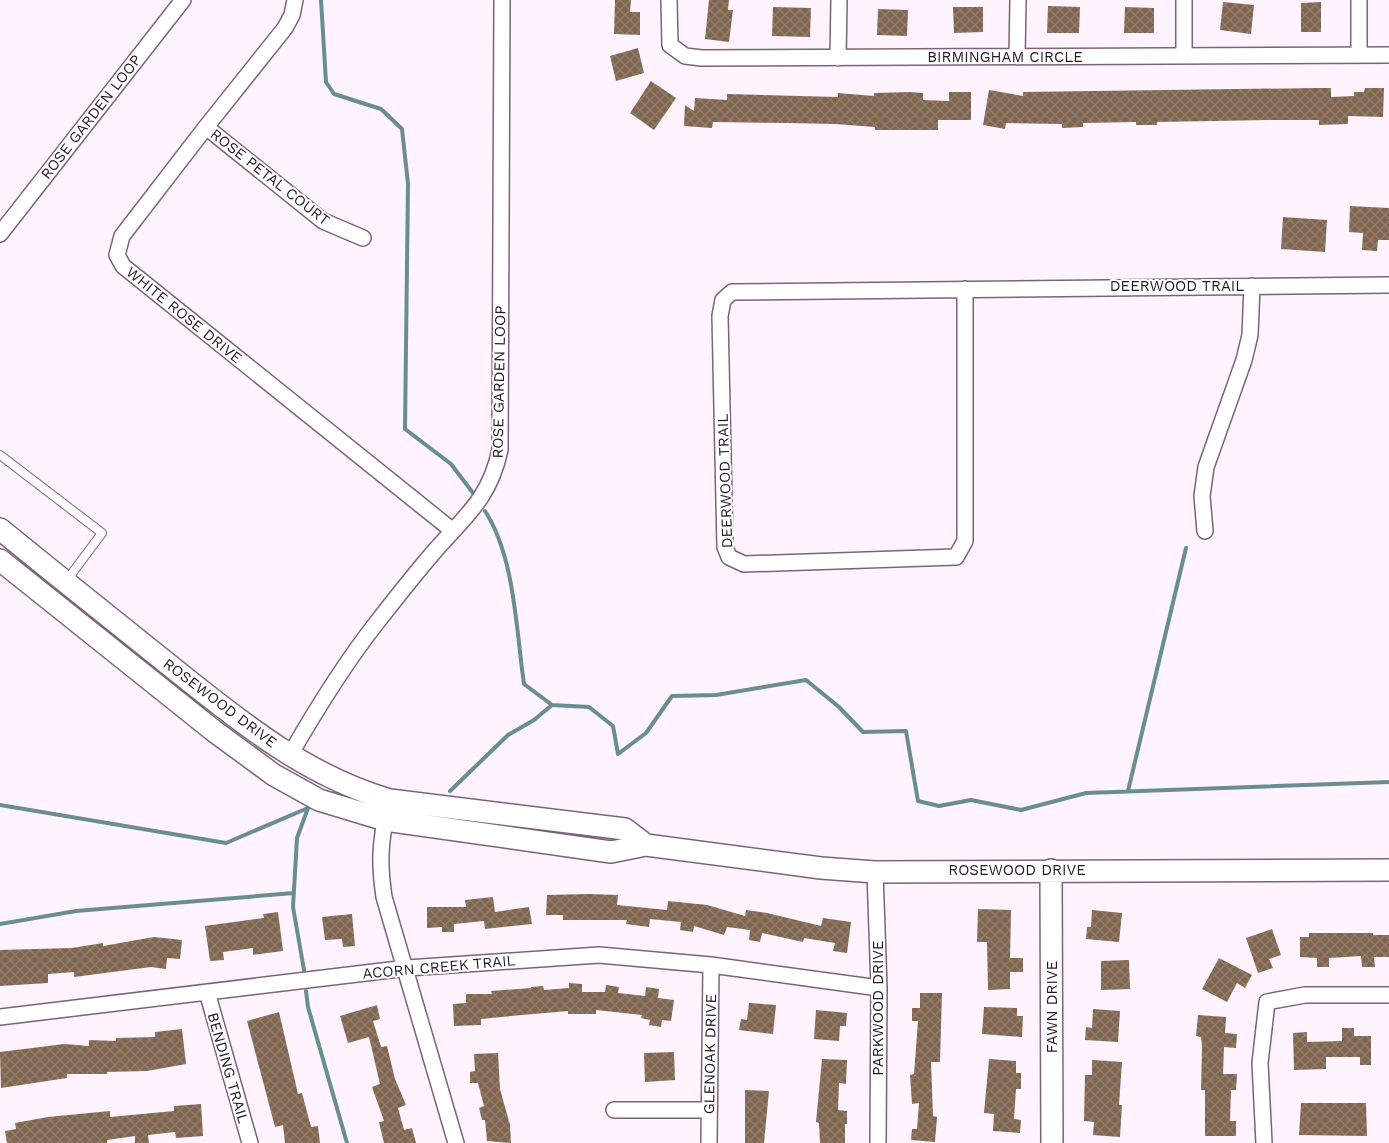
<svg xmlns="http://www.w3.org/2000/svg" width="1389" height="1143" font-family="'Work Sans',sans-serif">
  <defs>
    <pattern id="building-cross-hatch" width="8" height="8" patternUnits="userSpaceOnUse" patternTransform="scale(1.25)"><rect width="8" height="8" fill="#81664f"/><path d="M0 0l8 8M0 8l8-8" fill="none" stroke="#937f70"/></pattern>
  </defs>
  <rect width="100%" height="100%" fill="#fef3fe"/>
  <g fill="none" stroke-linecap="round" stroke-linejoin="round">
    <path stroke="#6a8d93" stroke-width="4" d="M321 0 326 82 334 94 381 109 402 129 408 184 405 429 451 464 473 493
      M485 511C515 557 516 630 524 684L552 705
      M450 791 508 735 534 720 552 705 589 707 613 726 618 754 646 733 672 696 716 695 806 680 839 707 863 732 906 731 918 801 939 806 971 800 1021 810 1086 793 1389 782
      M1128 791 1186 548
      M0 805 226 843 308 808
      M0 924 76 911 294 893
      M304 970 293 907 297 838 308 808
      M306 991 308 1007 347 1143"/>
  </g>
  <path fill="url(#building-cross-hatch)" d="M615 0H631L630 12H640V35L614 34Z
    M709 0H729L728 10H733L729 42 705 39Z
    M1223 2 1254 5 1251 34 1220 30Z
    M1321 2V32H1301V3Z
    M1048 6 1080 7 1079 33H1047Z
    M773 7 811 8 810 37 772 36Z
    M953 7H983V32L954 33Z
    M1125 7 1154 8V33H1124Z
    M878 9 908 10 907 36 877 35Z
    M638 48 644 73 616 81 610 56Z
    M651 81 676 98 654 130 630 113Z
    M1318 88H1331V97L1354 96V92H1364L1365 88H1384L1383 117 1348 116V124L1319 125V120H1269L1157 122V125H1136V122L1083 123V127L1062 128V124L1006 123 1005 129 983 125 989 90 1023 96V92Z
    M910 92 923 93V100L949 101V92H971V120H938V130H875V127L835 124 788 123 713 122 712 128 684 126 685 105 694 111 695 98 727 100V94L838 97V93L874 96V93Z
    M1350 206 1389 208V240H1378L1377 251 1362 250 1363 233 1349 232Z
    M1283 217 1327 220 1325 252 1281 249Z
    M589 894 618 895 617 905 667 910 668 901 707 905 745 916 746 910 767 913 821 926 823 918 851 922 847 953 833 951 835 943 804 938 803 942 762 933 760 942 749 940 750 930 727 927 724 935 694 926 693 932 680 930 681 922 650 919 649 927 626 924 627 920H563V915H546L547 895Z
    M493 897 495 912 529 907 532 924 485 929 484 921 454 924V932H442V927L427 928V907H466L465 900Z
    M978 909 1011 910 1010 958H1023V972H1010V989L988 990 987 942H977Z
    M1092 910 1122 913 1119 942 1086 939 1087 927H1091Z
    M278 912 283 951 253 955V948L223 952 224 960 210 961 205 926 264 918 263 914Z
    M352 914 355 946 343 947 342 939 325 940 322 917Z
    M1272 929 1281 955 1269 959 1273 968 1258 973 1246 938Z
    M1309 933H1373V935H1389V957H1374L1375 967H1362L1361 956 1329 958V967H1317V958L1300 957V937H1309Z
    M154 937 182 940 180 959 167 958 166 969 151 967 74 977V972L48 974V983L0 986V950L72 948 103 943V946Z
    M1219 958 1252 975 1245 988 1237 983 1227 1002 1202 989Z
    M1129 960 1130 989 1101 990V961Z
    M569 983 582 984V992H605L606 985 619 987 618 993 645 996 646 987 659 989 658 998 674 1000 671 1021 662 1020 661 1027 649 1025 650 1020 641 1018 642 1015 596 1010V1014H568V1011L522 1015 481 1019V1025L454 1026 453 1004 466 1003V994H492L491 991 531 988V987L543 986 544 990 569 988Z
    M920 993H942L940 1062H931L933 1116 937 1117 935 1142 911 1140 912 1129H917L919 1103 912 1104 910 1075 914 1074 918 1021H912V1008H920Z
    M749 1003 776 1005 773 1034 739 1030 741 1019 747 1020Z
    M377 1005 380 1019 373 1021 381 1047 387 1046 395 1079 406 1105 398 1108 404 1130 412 1128 416 1143H384L379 1122 384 1121 372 1087 380 1084 369 1037 348 1043 340 1016Z
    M984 1007 1017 1008V1016H1023L1022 1037 982 1034Z
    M1093 1009 1120 1011 1118 1042 1085 1040 1086 1027 1092 1028Z
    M816 1010 847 1013 846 1026H840L839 1041 814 1039Z
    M279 1012 298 1094 302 1093 311 1127 318 1126 320 1143H285L283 1125 275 1127 247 1021Z
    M1198 1015 1226 1017 1225 1033 1237 1034 1236 1048 1224 1047 1223 1074H1237L1236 1090H1231L1230 1121H1236V1136H1205V1090H1201L1202 1046 1201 1037 1196 1036Z
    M1342 1028H1354V1036H1371V1065H1360V1057H1326V1069L1294 1070 1293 1033 1307 1032V1042L1342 1041Z
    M182 1029 186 1064 147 1071 107 1072V1074H67V1078L1 1088 0 1052 64 1044 89 1046V1040L116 1041V1038L155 1037V1032Z
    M674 1052 675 1080 645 1082 644 1053Z
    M498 1053 500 1089 510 1125 511 1143 487 1141 485 1120H482L479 1108 484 1106 478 1083H470V1072L475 1071 474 1054Z
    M822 1059 847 1060 846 1084 839 1083 838 1110 847 1111V1124H845V1143H820L819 1123 816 1122Z
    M989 1059 1016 1061V1073H1021V1089H1016L1014 1119 1021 1120 1020 1133 993 1131 994 1114 984 1113Z
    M1092 1060 1122 1062 1119 1105H1122L1120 1137 1093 1135 1094 1122 1084 1121 1085 1075H1092Z
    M745 1090 769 1091 764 1143H745Z
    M1301 1103H1366L1367 1136 1299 1135Z
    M201 1104 203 1136 176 1138 175 1132 148 1135 149 1143H135V1136L107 1140V1143H7L5 1131 16 1129 15 1123 48 1117 110 1111V1117L174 1111V1106Z"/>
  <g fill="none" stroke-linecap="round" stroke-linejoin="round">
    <g stroke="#7c637c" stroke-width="10">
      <path id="lane" d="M0 455 102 533 67 580"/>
    </g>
    <g stroke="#7c637c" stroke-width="18">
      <path id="street" d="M295 0 292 15 285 28 206 127 122 236 117 255 123 266 453 531
        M669 0 670 45 685 56 702 58 1389 55
        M1359 55V0
        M1184 56V0
        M1017 57 1018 0
        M838 58 839 0
        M206 127 323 221 363 238
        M0 234 183 0
        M965 289V541L956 557 744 564 729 557 725 547 720 316 723 300 732 292 1389 285
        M1205 531 1202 496 1206 467 1244 360 1250 335 1252 286
        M290 755C317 708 344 664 378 621 396 598 414 575 433 553 465 516 489 500 500 450L502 0
        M387 811C380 844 379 863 384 897L456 1143
        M875 872 879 988 878 1143
        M207 992 250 1143
        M0 1017 407 968 599 955 711 965 879 988
        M614 1110H709
        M709 1143 711 965
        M1264 1143 1260 1063 1267 1002 1305 995H1389"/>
    </g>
    <g stroke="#7c637c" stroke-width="24">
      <path id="secondary" d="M0 529C54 573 108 616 163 660 232 715 302 775 390 800L625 829 646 845
        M0 560 214 731 274 775 319 800 385 820 611 852 646 845 821 868 875 872 1389 870
        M1051 870 1052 1143"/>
    </g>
    <use href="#lane" stroke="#fff" stroke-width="8"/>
    <use href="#street" stroke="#fff" stroke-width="15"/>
    <use href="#secondary" stroke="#fff" stroke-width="21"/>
  </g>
  <g text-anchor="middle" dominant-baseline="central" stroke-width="4" stroke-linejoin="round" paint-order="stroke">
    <g font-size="15" fill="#231823" stroke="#fff">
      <text x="1005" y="57">BIRMINGHAM CIRCLE</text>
      <text transform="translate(91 117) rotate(-52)">ROSE GARDEN LOOP</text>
      <text transform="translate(270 177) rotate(38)">ROSE PETAL COURT</text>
      <text x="1177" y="286">DEERWOOD TRAIL</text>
      <text transform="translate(184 315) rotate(39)">WHITE ROSE DRIVE</text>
      <text transform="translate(499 382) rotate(-89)">ROSE GARDEN LOOP</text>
      <text transform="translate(725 481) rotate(-92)">DEERWOOD TRAIL</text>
      <text transform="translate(220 703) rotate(37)">ROSEWOOD DRIVE</text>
      <text x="1017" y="870">ROSEWOOD DRIVE</text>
      <text transform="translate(439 967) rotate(-5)">ACORN CREEK TRAIL</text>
      <text transform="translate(1052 1007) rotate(-90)">FAWN DRIVE</text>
      <text transform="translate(878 1008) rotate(-90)">PARKWOOD DRIVE</text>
      <text transform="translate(710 1054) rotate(-89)">GLENOAK DRIVE</text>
      <text transform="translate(228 1068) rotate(74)">BENDING TRAIL</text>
    </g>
  </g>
</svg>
